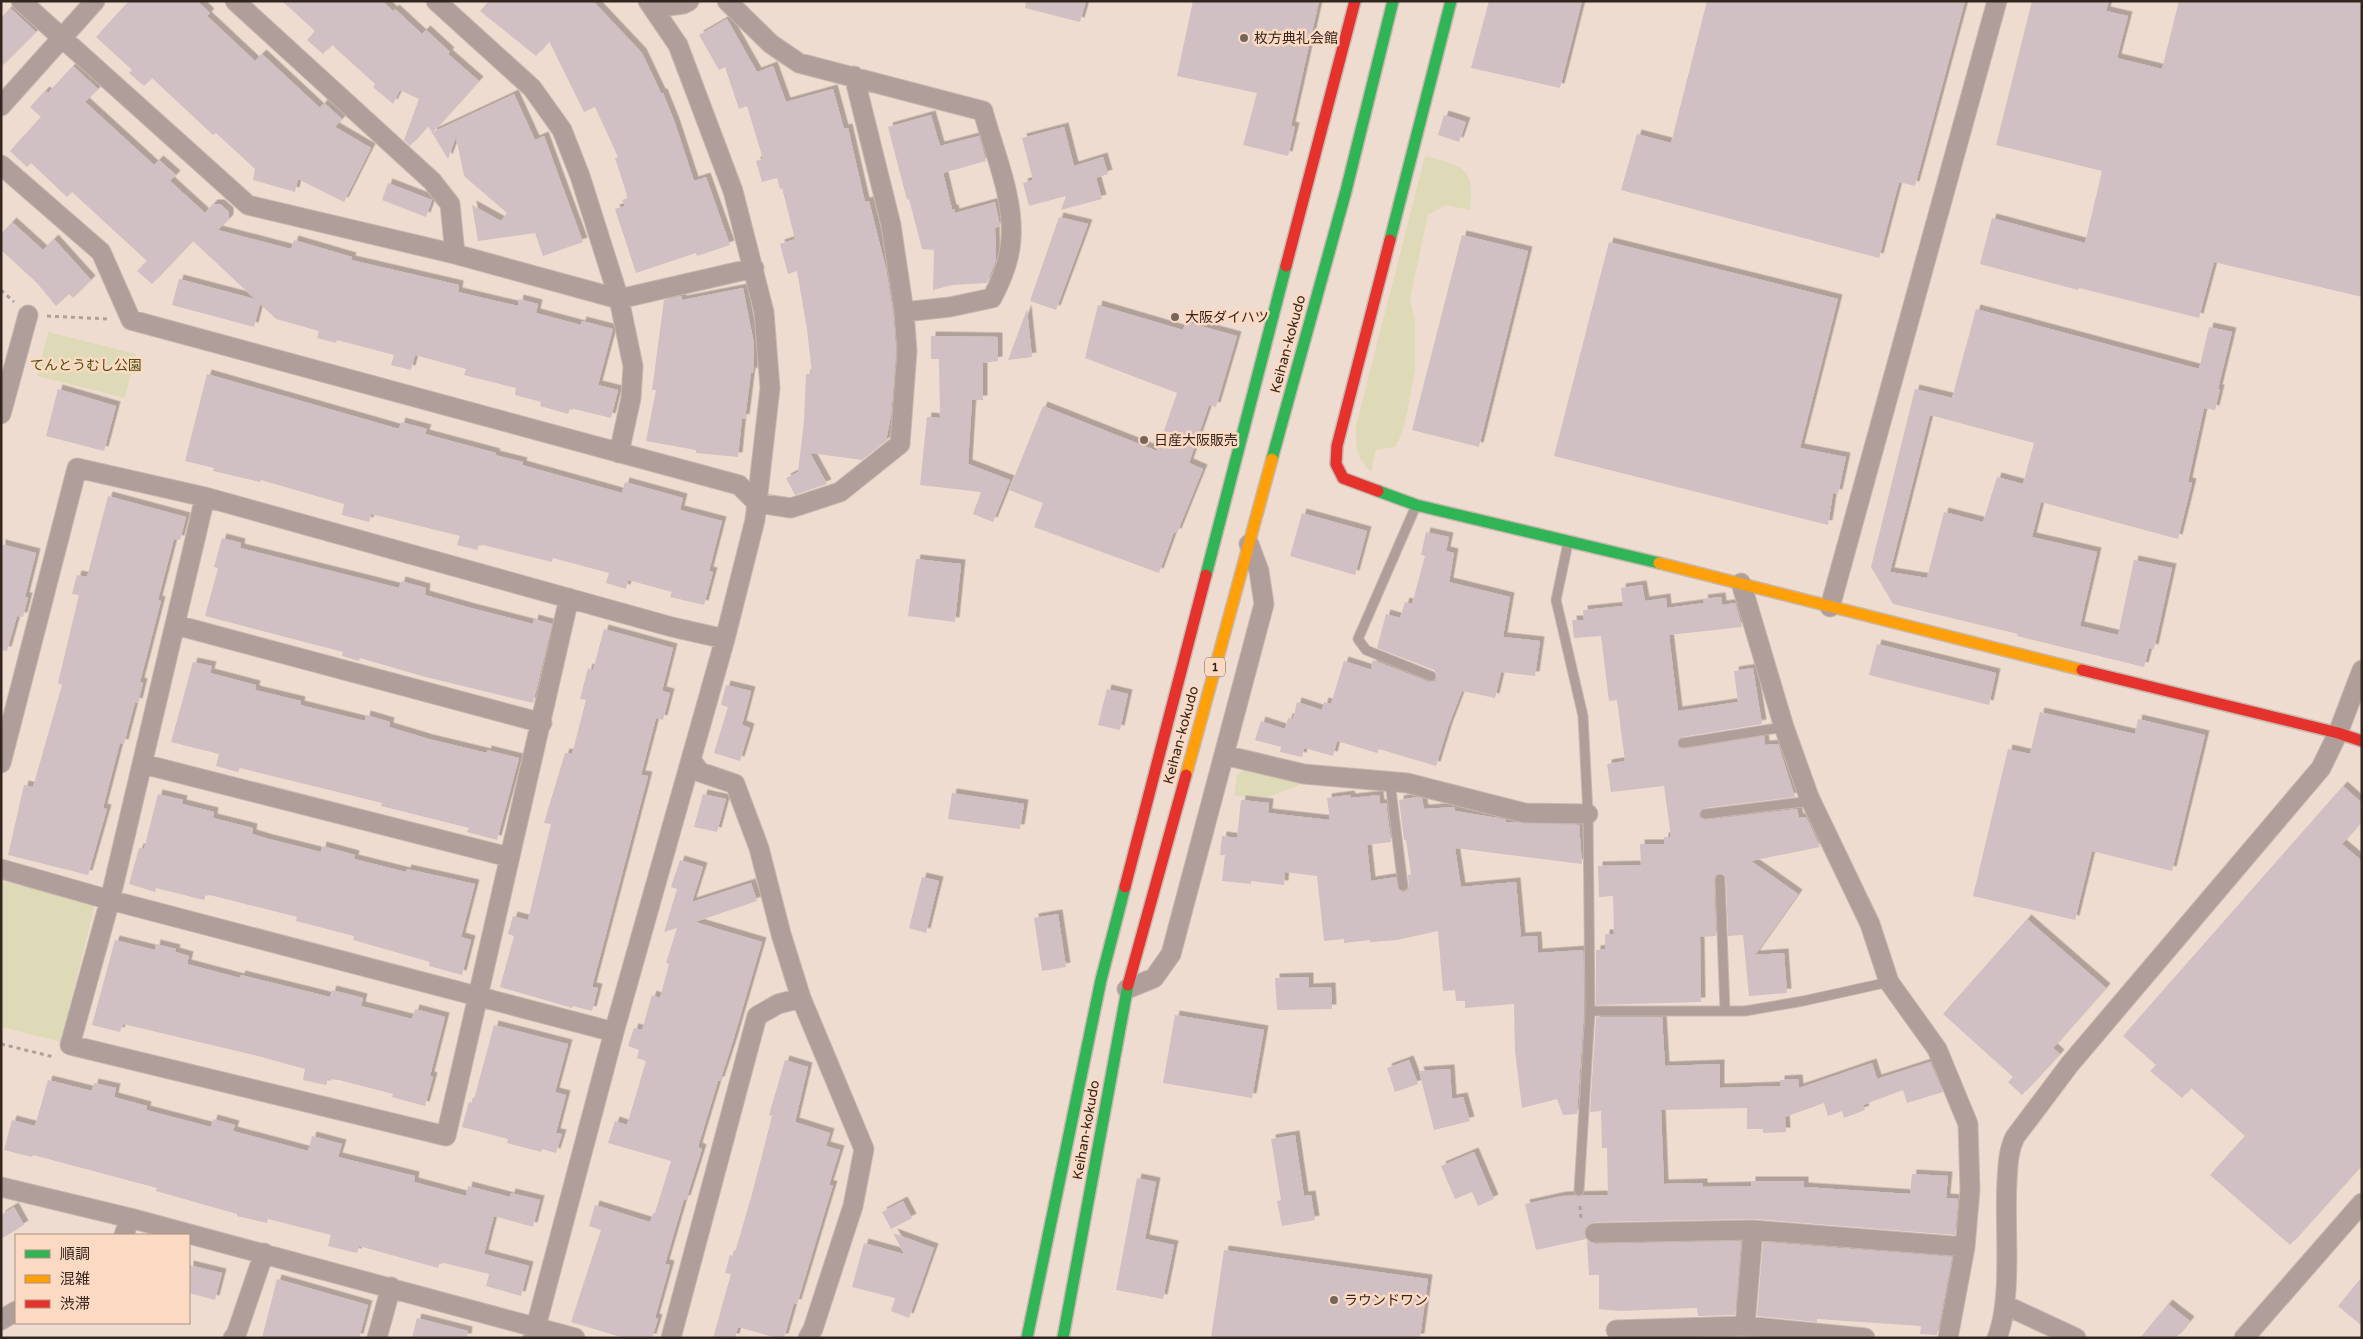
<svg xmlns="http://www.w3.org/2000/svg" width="2363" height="1339" font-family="'Varela Round','Noto Sans JP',sans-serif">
  <defs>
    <filter id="shadow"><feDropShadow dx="4.5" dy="-4.5" stdDeviation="0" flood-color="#0004"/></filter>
  </defs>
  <rect width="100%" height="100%" fill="#efdcd0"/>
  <path fill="#dedab8" d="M1425 156C1463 166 1475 166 1470 210L1446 205 1428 215 1410 299 1415 321V370L1405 424 1396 447 1376 450 1371 472C1356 458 1355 445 1356 426Z
    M48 332 136 354 125 398 37 376Z
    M1248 767 1300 779V785L1268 797 1234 796 1237 775Z
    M1 881 95 904 61 1042 1 1027Z"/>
  <path fill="#d0bfc3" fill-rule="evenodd" filter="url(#shadow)" d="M129 1H197L210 13 207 16 255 61 262 54 320 108 324 103 342 119 335 127 371 148 344 202 298 179 295 192 253 180 255 169 216 133 213 135 152 78 144 86 129 73 132 70 96 37Z
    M282 1H382L393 11 395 9 422 34 426 30 450 52 448 54 479 81 433 132 514 94 535 140 544 136 583 242 543 256 535 233 478 241 472 205 501 221 507 213 464 176 456 137 448 159 428 126 410 146 404 140 419 99 400 90 393 104 373 87 375 84 332 45 323 54 307 40 315 31Z
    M489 1H593L642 53 661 93H663L675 123 694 181 706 177 730 245 697 256 696 253 636 273 615 209 625 206 622 200 628 198 615 158 618 157 595 107 584 112 549 41 536 56 480 11Z
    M1026 1H1086L1080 22 1025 8Z
    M1193 1H1319L1291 126 1295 127 1288 156 1243 145 1257 93 1177 76Z
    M1489 1H1582L1560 88 1471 68Z
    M1707 1H1965L1915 186 1899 182 1879 258 1621 190 1637 134 1671 143Z
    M2032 1H2109L2106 11 2128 16 2117 58 2162 69 2179 1H2362V297L2214 262 2199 318 2079 288 2078 290 1980 264 1992 218 2085 243 2102 171 1996 145Z
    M10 8 36 32 1 67V18Z
    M727 19 757 72 773 66 786 102 833 89 844 129 848 128 865 202 869 201 886 269 893 313 896 351 891 415 886 441 862 460 810 453 827 484 795 495 786 478 798 472 804 421 806 374H812L807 329 797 271 788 274 780 244 795 239 782 188 780 189 777 178 762 182 756 161 763 159 747 106 739 109 725 67 719 70 699 35Z
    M73 66 98 89 85 102 154 165 159 160 176 175 170 181 205 213 213 204H220L229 212V219L218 230 291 249 294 240 352 257 351 260 459 285 458 292 518 306 519 299 538 304 536 313 581 325 582 321 613 329 598 385 618 390 611 418 570 408 568 414 540 406 541 402 515 395 516 388 464 375 466 369 415 355 411 370 391 365 394 355 337 340 336 343 317 338 319 331 276 319 260 304 254 327 172 305 179 279 255 299 193 241 152 284 137 271 147 261 72 192 67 197 31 163 27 167 10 151 41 117 30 107 45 91 48 93Z
    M931 115 940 146 979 136 986 161 943 173 952 209H954L955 213 995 202 1000 226 995 228 996 260 987 283 952 285 933 290 934 250 922 249 909 199 907 200 888 127Z
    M1444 115 1466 122 1459 142 1438 135Z
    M1064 127 1074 166 1103 157 1108 174 1096 178 1102 199 1061 210 1066 196 1029 206 1023 183 1033 180 1022 138Z
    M388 183 432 200 426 217 382 200Z
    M1059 217 1088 224 1056 310 1030 301Z
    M12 222 43 250 54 239 91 280 73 298 69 294 56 306 37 283 1 250V234Z
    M1462 235 1528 251 1479 447 1412 430Z
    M1609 242 1838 299 1800 448 1846 457 1838 494 1833 493 1828 525 1554 456Z
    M743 288 754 344 753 373 751 372 745 419 742 418 738 457 696 453V450L646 441 656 390H652L664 300 681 296 682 300Z
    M1098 305 1183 330 1186 322 1237 336 1216 407 1209 405 1189 463 1203 469 1177 533 1174 532 1159 573 1034 527 1043 503 1009 490 1043 406 1157 451 1177 393 1085 358Z
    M1027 309 1032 357 1008 360Z
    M1976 309 2199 369 2209 327 2232 332 2218 389H2220L2215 410 2204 408 2188 482 2192 483 2178 539 2041 502 2032 537 2097 552 2080 626 2118 635 2134 560 2172 568 2154 649 2149 648 2144 667 2017 636 2018 634 1893 604 1871 567 1915 389 1952 398ZM1930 415 2034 443 2023 484 1997 477 1983 522 1944 512 1927 578 1890 572Z
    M931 336 998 337V361L983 363V400H972L968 464 1010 480 993 522 973 514 981 492 920 485 927 417 940 418 939 359H931Z
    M207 374 399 429 401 422 427 429 425 434 496 453 495 455 523 462 522 465 622 493 625 482 683 498 680 510 722 521 709 571 713 572 704 605 670 597 672 592 628 580 626 589 606 583 609 573 553 558 552 562 479 544 477 550 457 545 460 536 371 514 369 522 342 515 344 504 261 480 260 482 213 471 214 468 185 461Z
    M58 389 116 406 104 451 46 436Z
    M108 496 186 517 180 540 174 539 158 600 161 601 140 682 143 683 138 703 135 702 124 744 120 743 103 808 107 809 88 875 8 855 24 785 33 787 62 685 58 683 79 595 72 594 77 575 87 577Z
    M1302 513 1367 531 1355 575 1290 556Z
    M1426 532 1449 537 1446 551 1454 553 1449 582 1510 597 1503 637 1540 641 1535 676 1501 672 1495 698 1462 691 1448 727 1436 766 1379 749 1377 753 1337 741 1333 756 1304 748 1302 757 1280 752 1281 747 1255 740 1261 721 1285 729 1288 718 1293 719 1297 702 1322 710 1324 702 1331 704 1344 661 1369 669H1371L1373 660 1429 682 1435 681 1437 675 1434 670 1377 648 1386 614 1400 618 1405 602 1412 604 1425 556 1421 555Z
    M222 538 241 543 240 548 399 588 401 581 426 588 425 595 471 608 533 624 534 619 552 624 533 703 422 676 360 658 359 661 342 656 343 652 205 616 218 568 214 567Z
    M1 544 36 553 25 597H28L23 617 17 616 7 651 1 650Z
    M916 559 961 564 955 622 908 616Z
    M1642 585 1645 601 1666 598 1667 608 1704 603 1703 599 1721 597 1722 605 1735 603 1742 627 1669 635 1678 711 1738 702 1734 671 1753 668 1762 724 1682 737 1677 743 1678 747 1684 749 1764 736 1765 745 1778 744 1795 797 1704 808 1699 814 1700 818 1706 820 1797 809 1799 818 1806 817 1820 847 1751 861 1798 894 1755 955 1784 953 1787 993 1749 996 1743 935 1728 936 1726 879 1723 874 1719 873 1714 879 1716 936 1700 937 1701 1002 1596 1005V950L1605 949V934H1614L1613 896 1599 897 1598 866 1641 865 1640 844H1664V837H1671L1664 786 1611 792 1607 764 1625 761 1617 700 1609 701 1601 636 1574 638 1572 620H1584L1583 610 1623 606 1621 588Z
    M604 629 673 648 662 691 670 693 663 720 656 718 641 775 648 776 592 987 598 988 592 1011 573 1006 572 1008 500 987 514 936 508 934 513 916 528 920 551 824 544 823 565 753 572 754 586 700 580 699 588 668 593 670Z
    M1877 644 1996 673 1989 705 1869 675Z
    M193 662 212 666 210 673 256 685 255 690 301 701 300 705 365 721 366 715 390 722 389 727 429 739 487 753V750L519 758 497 840 467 832 469 828 381 806 382 803 240 768 238 772 216 766 219 754 171 742Z
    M726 685 751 691 742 725 750 728 740 761 714 753 728 707 721 705Z
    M1107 689 1128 694 1120 730 1098 725Z
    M2040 712 2135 734 2138 719 2205 735 2172 871 2092 851 2075 920 1973 896 2008 749 2030 754Z
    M2343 786 2362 803V821L2342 844 2362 861V1165L2290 1245 2210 1175 2245 1136 2191 1088 2182 1098 2150 1071 2156 1065 2123 1036Z
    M952 793 1024 804 1020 829 948 819Z
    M158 794 183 800 182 804 214 812 213 818 253 828 252 834 269 839 321 852 322 846 355 855 354 859 406 872 407 869 475 884 461 937 471 940 462 975 429 966 430 962 353 940 354 936 296 921 297 917 206 894 204 900 156 888 155 892 129 884 139 848 144 849Z
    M703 794 726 799 717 832 694 827Z
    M1350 795 1351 798 1379 795 1380 804 1386 803 1391 842 1367 845 1371 881 1396 877 1398 889 1403 892 1409 889 1408 875 1411 874 1406 840H1404L1399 800 1417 797 1422 798 1424 809 1455 807V811L1498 818 1506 820V822L1579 825 1582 864 1455 848 1461 887 1516 882 1521 937 1537 936 1538 953 1583 950 1584 1011 1577 1114 1563 1115 1557 1099 1522 1108 1515 1051 1514 1004 1465 1008V1001H1456L1455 990 1443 991 1438 931 1397 940 1370 942V940L1344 943V939L1324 941 1317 876 1285 872 1284 885 1251 881V884L1222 881 1225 855H1220L1222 836 1237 838 1241 800 1269 803 1268 813 1330 820 1327 798Z
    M680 860 703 867 692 902 751 883 757 901 695 922 762 942 733 1041 720 1081H718L698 1147 702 1149 686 1200 684 1199 665 1264 670 1265 655 1318 658 1319 652 1338H624L571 1322 601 1230 589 1226 595 1205 650 1222 653 1213H655L671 1161 608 1143 615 1121 627 1125 646 1061 637 1058 639 1050 628 1046 634 1028 642 1030 652 995 660 998 669 964 666 963 677 928 664 932 677 889 671 887Z
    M922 877 939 881 926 933 909 928Z
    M1058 914 1066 967 1042 971 1034 918Z
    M2027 919 2106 988 2053 1048 2060 1054 2022 1095 2008 1082 2013 1077 1943 1014Z
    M115 940 155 950 156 944 176 949 175 952 189 956 187 964 240 978 241 975 330 997 332 990 363 998 361 1006 412 1019 415 1009 445 1017 430 1076 433 1077 425 1106 392 1097 393 1094 339 1080 328 1079 326 1085 303 1080 305 1069 258 1056 123 1024 120 1032 92 1025Z
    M1309 977V988L1331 987 1332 1009 1277 1010 1275 978Z
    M1175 1015 1264 1030 1252 1098 1163 1083Z
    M1596 1017H1662L1665 1066 1720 1064V1088L1780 1086V1080L1798 1079 1799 1088 1872 1063 1877 1079 1930 1062 1943 1092 1907 1103 1903 1090 1863 1105 1865 1110 1844 1118 1842 1111 1828 1116 1824 1103 1785 1117 1786 1132 1763 1133V1129H1747V1108L1661 1110 1664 1184 1703 1183V1187L1751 1186V1181H1804V1187L1910 1194 1912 1174 1948 1176 1946 1198 1958 1199 1955 1235 1754 1219 1595 1222 1585 1228 1586 1239 1536 1250 1525 1204 1562 1196 1608 1195 1607 1148H1602L1601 1111 1590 1112Z
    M494 1025 568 1044 555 1092 566 1095 556 1133 562 1134 556 1153 542 1149 541 1152 507 1143 508 1139 462 1127 469 1102 473 1103Z
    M785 1060 808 1067 795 1122 830 1133 826 1146 840 1150 829 1185H833L797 1304 794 1303 784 1338H777L738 1327 735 1338H713L731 1274 725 1273 730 1255 734 1256 752 1194 772 1116 769 1115Z
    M1409 1060 1418 1084 1395 1092 1387 1068Z
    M1450 1069 1452 1099 1463 1097 1470 1121 1434 1130 1419 1071Z
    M48 1080 92 1091 94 1083 116 1088 114 1097 147 1106 146 1110 211 1127 213 1119 235 1125 233 1131 308 1151 312 1136 342 1144 338 1157 415 1176 414 1182 466 1196 468 1186 510 1197 511 1193 540 1200 533 1227 494 1216 484 1254 529 1266 521 1296 486 1286 489 1274 440 1262 438 1268 359 1246 357 1253 328 1246 331 1235 268 1219 267 1223 237 1216V1214L156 1191 157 1188 33 1155 32 1157 4 1150 12 1120 35 1126Z
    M1295 1135 1304 1196 1311 1195 1315 1220 1282 1226 1277 1201 1281 1200 1271 1139Z
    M1474 1152 1494 1199 1478 1206 1472 1192 1455 1199 1441 1166Z
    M1137 1178 1156 1182 1145 1239 1174 1245 1163 1299 1116 1290Z
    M903 1201 912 1218 891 1229 882 1212Z
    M14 1207 24 1225 1 1239V1215Z
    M893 1233 934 1248 909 1318 891 1311 895 1298 852 1287 864 1243 904 1254Z
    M1587 1241 1595 1244 1741 1241 1735 1315 1698 1316 1697 1308 1619 1311 1599 1309V1275H1589Z
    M1763 1242 1952 1257 1937 1335 1920 1334 1921 1326 1817 1319V1322L1757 1316Z
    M1224 1250 1428 1279 1420 1338H1211Z
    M189 1265 222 1273 215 1300 189 1293Z
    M2362 1277V1326L2338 1306Z
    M277 1279 368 1305 359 1338H262Z
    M2168 1304 2190 1321 2176 1338H2140Z
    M417 1318 468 1331 467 1338H412Z"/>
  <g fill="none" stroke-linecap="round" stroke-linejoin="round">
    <g stroke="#c7b8af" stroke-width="11">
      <path id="lane" d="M1415 508 1358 639 1366 650 1431 676
        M1568 543 1556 600 1583 716 1588 814 1590 1011 1579 1191
        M1683 743 1784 727
        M1390 782 1403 886
        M1705 814 1811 801
        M1720 879 1725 1011
        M1590 1011H1745L1803 1001 1889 982"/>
    </g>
    <g stroke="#c7b8af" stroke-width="21">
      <path id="street" d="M21 1 248 205 455 254 619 299 754 268
        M235 1 432 181 450 204 455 254
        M436 1 532 88 562 130 580 176 619 299 633 366 631 398 619 453
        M727 1 771 44 799 63 983 111C994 152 1014 197 1011 239 1010 258 1001 281 992 298L950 307 904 312
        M654 8 683 4 689 1
        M1 106 95 1
        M1 165 101 252 131 320 739 485 757 503 791 508 840 492 900 444 907 351 904 312 891 225 854 76
        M1 414 28 315
        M205 497 110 900 70 1045 446 1136 569 598
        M1741 583 1784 727 1809 797 1870 924 1889 982 1937 1049 1968 1124 1970 1190 1965 1247 1948 1338
        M1830 607 1997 1
        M176 625 542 723
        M1224 755 1304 774 1407 783 1525 813 1588 814
        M691 760 700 772 735 784 759 848 781 934 801 998 864 1149 853 1206 813 1329 808 1338
        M1 763 77 468 205 497 672 627 725 639
        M143 764 509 857
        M1 869 110 900 614 1032
        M1127 989 1154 978 1171 954 1264 604 1259 571 1249 544
        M1 1187 130 1218 575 1338
        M1753 1230 1965 1247
        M1595 1233 1753 1230 1745 1326
        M124 1235 130 1218
        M2005 1305 2076 1338
        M1 1320 16 1311
        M1616 1330 1745 1326 1865 1338
        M233 1338 236 1335 264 1253
        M377 1338 391 1287
        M533 1338 614 1032 725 639 755 520 770 388 764 312 733 191 678 45 648 1
        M671 1338 757 1016 778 1004 801 998
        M1997 1338C2013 1299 2004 1225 2007 1181 2008 1166 2008 1151 2015 1137L2070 1064 2321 768 2338 733 2362 670
        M2244 1338 2362 1203"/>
    </g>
    <g stroke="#c7b8af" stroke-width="14">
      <path id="fast" d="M1390 240 1451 1
        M1272 459 1346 191 1393 1
        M1378 491 1416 505 1659 563
        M1206 575 1286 266
        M1027 1338 1101 980 1125 887
        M1063 1338 1128 985"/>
    </g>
    <g stroke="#c7b8af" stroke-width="14">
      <path id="slow" d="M1659 563 2082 670
        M1186 775 1272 459"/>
    </g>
    <g stroke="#c7b8af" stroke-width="14">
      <path id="jam" d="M1286 266 1355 1
        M1378 491 1343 478 1336 464 1337 446 1390 240
        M2082 670 2338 733 2362 741
        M1125 887 1206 575
        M1128 985 1186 775"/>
    </g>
    <path stroke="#b0a09b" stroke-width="3" stroke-dasharray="4 4" stroke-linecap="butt" d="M1 290 14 302
      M47 316 108 319
      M1 1044 54 1057
      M1580 1206 1581 1219"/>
    <use href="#lane" stroke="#af9e9a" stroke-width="9"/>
    <use href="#street" stroke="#af9e9a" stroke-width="19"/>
    <use href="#fast" stroke="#30b455" stroke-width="11"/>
    <use href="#slow" stroke="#ff9f0a" stroke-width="11"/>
    <use href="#jam" stroke="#e5322d" stroke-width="11"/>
  </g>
  <g fill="#75665c" stroke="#fcd9c3" stroke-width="2">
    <circle cx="1244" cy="38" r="5"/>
    <circle cx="1175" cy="317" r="5"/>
    <circle cx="1144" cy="440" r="5"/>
    <circle cx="1334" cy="1300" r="5"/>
  </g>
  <g text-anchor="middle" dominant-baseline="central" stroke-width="5" stroke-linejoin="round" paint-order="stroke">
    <rect fill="#fcd9c3" stroke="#6f5c50" stroke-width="1" x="1205" y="657.5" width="20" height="19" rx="4"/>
    <g font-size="12" font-weight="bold" fill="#33261e">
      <text x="1215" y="667">1</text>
    </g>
    <g font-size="14" fill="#33261e" stroke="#fcd9c3" text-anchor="start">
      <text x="1254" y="38">枚方典礼会館</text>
      <text x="1185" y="317">大阪ダイハツ</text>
      <text x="1154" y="440">日産大阪販売</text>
      <text x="1344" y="1300">ラウンドワン</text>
    </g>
    <g font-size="14" fill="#33261e" stroke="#fcd9c3">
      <text transform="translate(1288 344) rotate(-75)">Keihan-kokudo</text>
      <text transform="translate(1181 735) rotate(-75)">Keihan-kokudo</text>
      <text transform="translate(1086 1130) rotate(-80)">Keihan-kokudo</text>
    </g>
    <g font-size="14" fill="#4c510f" stroke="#fcd9c3">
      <text x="86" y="365">てんとうむし公園</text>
    </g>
  </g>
  <rect width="2363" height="1339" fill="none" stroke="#33261e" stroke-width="5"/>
  <rect x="15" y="1234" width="175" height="90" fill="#fcd9c3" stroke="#ac9181"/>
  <rect x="25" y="1250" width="25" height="8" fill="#30b455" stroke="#ac9181"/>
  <text x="60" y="1259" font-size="15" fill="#33261e">順調</text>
  <rect x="25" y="1275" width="25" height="8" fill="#ff9f0a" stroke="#ac9181"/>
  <text x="60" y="1284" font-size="15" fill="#33261e">混雑</text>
  <rect x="25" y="1300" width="25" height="8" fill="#e5322d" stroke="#ac9181"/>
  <text x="60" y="1309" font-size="15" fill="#33261e">渋滞</text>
</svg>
